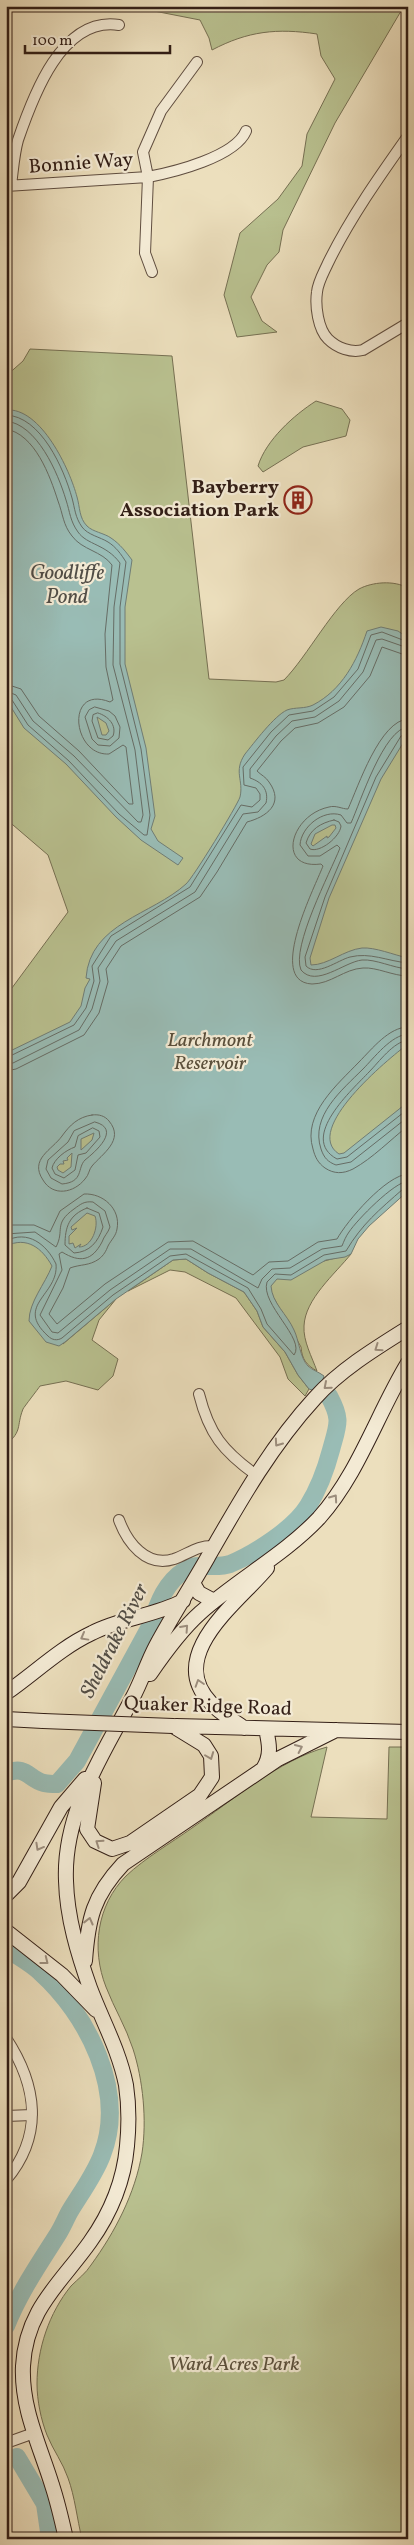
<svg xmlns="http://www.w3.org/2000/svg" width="414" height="2545" font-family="Vollkorn,serif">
  <rect width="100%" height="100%" fill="#ecdfbd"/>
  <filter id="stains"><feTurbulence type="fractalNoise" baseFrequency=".004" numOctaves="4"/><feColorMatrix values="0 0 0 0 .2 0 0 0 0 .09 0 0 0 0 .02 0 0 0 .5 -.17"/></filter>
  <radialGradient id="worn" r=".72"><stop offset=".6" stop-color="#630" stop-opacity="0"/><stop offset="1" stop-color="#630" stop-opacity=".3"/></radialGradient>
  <path fill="#b9c190" stroke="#767053" d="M146 6H404L335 123 283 230 279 252 267 265 251 297 262 321 277 332 237 337 224 295 240 233 278 199 302 166 307 134 335 79 321 56 317 34C277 28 248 31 212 50L209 38 200 20 154 11Z
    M30 349 172 356 209 679 276 682 284 680C307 657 335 603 359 589 372 582 394 580 408 588V1184L324 1261 351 1254C335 1274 305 1299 304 1326 303 1341 312 1357 317 1371 306 1365 302 1359 301 1347L271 1293 193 1249 103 1268 63 1344 116 1299 99 1320 92 1340 118 1359 113 1376 98 1390 66 1381 40 1386C38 1389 24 1407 23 1409 16 1427 23 1430 6 1445V996L68 912 48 855 6 819V376L23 361Z
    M316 401 342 409 350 420 346 436 303 447 263 472 258 466C266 440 294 415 316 401Z
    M186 1259 208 1273 244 1292 257 1311 263 1327 285 1352 298 1375 309 1389 305 1396 288 1379 280 1357 236 1298 185 1272 170 1270 128 1291 173 1260Z
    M327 1747 311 1817 387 1819 389 1747H408V2539H82C77 2519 75 2497 68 2478 63 2463 53 2450 47 2435 41 2420 37 2400 37 2384 37 2349 49 2313 71 2286 78 2279 86 2273 91 2265 115 2232 135 2194 142 2153 147 2120 143 2080 133 2049 126 2027 114 2008 106 1987 91 1949 97 1905 126 1876 145 1858 171 1843 192 1828 233 1800 279 1760 327 1747Z"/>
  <path fill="#99bcb5" stroke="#707d75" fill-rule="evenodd" d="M6 410C41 407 70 470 77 497 80 507 79 518 87 526 93 532 104 533 111 538 120 544 126 552 132 560L125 607V664L146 748 155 816 151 829 158 841 183 858 178 865 141 840 116 817 66 764 24 728 6 699ZM97 717 106 723 109 731 106 735H102Z
    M381 627 398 631 408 638V735L381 779 329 898 310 958 311 965C328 965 344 950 362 948 375 947 394 955 408 958V1044C388 1059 302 1130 339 1154L344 1153 408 1102V1191L369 1226 358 1239 351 1254 345 1257 326 1260 291 1280 277 1279 271 1286C272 1303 287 1314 294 1330 299 1340 300 1358 308 1366 312 1370 319 1372 324 1376L323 1379 330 1391 329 1396 309 1389 298 1375 285 1352 263 1327 257 1311 244 1292 208 1273 186 1259 173 1260 116 1299 65 1342 59 1346 46 1342 29 1321C29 1302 45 1284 52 1266 42 1248 27 1236 6 1246V1053L70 1022 81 1006 85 988 90 979 86 978C90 923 152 915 186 884 193 878 237 806 240 797 244 780 233 772 245 754 254 743 274 716 287 710 295 707 305 709 313 705 342 690 357 661 367 631ZM332 825H335L336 828 329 837 327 838V836L313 846 311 844 315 834ZM94 1133 92 1140 81 1150V1139ZM72 1153 71 1167 63 1173 58 1170 57 1167 60 1164H64L63 1161 68 1160 67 1158ZM87 1213 95 1216C99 1227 92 1247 79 1247L81 1244 75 1248 73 1243 69 1244V1236L77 1228 72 1230 71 1227Z"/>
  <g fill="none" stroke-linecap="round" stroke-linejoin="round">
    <path stroke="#666d66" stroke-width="1" d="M6 415C41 416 64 469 72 498 75 509 75 517 82 527 88 535 100 537 108 542 116 547 121 554 126 562L120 607V664L141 749 150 815 147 835H144L119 814 69 761 28 725 12 700 6 698
      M6 421C37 424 58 473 66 500 70 512 70 521 78 532 87 545 106 544 120 563L114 607 113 665 135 750 143 815 141 822H138L74 756 33 721 16 695 6 691
      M6 429C35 434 50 476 58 501 63 514 63 525 72 536 82 550 102 551 112 565L105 634 106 667 113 700 110 702C65 684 72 756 109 754L123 745 126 747 133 804H129L79 751 39 716 21 689 6 684
      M95 707 109 711 115 716 120 727 119 738 110 746 98 745 92 739 85 717 89 710Z
      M98 713C108 716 117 725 113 736L108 740 98 738 92 721 93 715Z
      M408 719C380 720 358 787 348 809 342 809 336 805 329 807 290 815 276 870 321 864L323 866C315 887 266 982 312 984 331 984 344 969 363 968 377 967 393 976 408 976
      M408 727C384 728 360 803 351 823H347L341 815C323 809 301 827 300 845L308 856H320L337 845 340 848C330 873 291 947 301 970 316 988 344 962 362 960 376 959 393 968 408 969
      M408 733 401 736 376 777 325 897 305 957 306 966C317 977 338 960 350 957 370 952 387 961 408 963
      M334 820 339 822 341 826C340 837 320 853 310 849L306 843C310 829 321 823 334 820Z
      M408 1027C389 1027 372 1049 359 1062 338 1084 302 1114 313 1149 315 1157 318 1163 325 1168 334 1174 343 1174 353 1169 373 1158 390 1140 408 1126
      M408 1034C391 1035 374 1058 363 1069 342 1090 310 1116 321 1149 324 1158 328 1162 336 1165L351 1162 408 1117
      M408 1040C393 1042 379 1062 369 1072 353 1089 298 1138 337 1159L347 1157 408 1109
      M6 1058 74 1025 86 1008 94 981 92 966 111 936 190 887 241 805 252 807 260 800V794L256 788 244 785 243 767 271 732 289 715 313 711 334 697 358 669 371 635 382 632 408 642
      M6 1064 13 1063 79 1030 92 1009 100 981 98 968 116 941 195 892 243 814 258 812 266 803C269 790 262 782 250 778V769L276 736 292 721 315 717 339 701 363 672 376 640 382 639 408 648
      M6 1071 16 1069 84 1035 99 1013 108 982 106 969 121 946 200 897 217 872 247 822C266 817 285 804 269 782 266 777 261 775 257 771L281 741 295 728 318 723 344 707 370 676 382 647 408 656
      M92 1115C99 1114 105 1116 109 1121 125 1140 102 1154 92 1166 89 1169 89 1175 85 1179 74 1193 53 1197 43 1180 29 1159 52 1150 62 1136 70 1125 78 1117 92 1115Z
      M95 1122C122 1129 95 1152 85 1160 77 1168 84 1182 62 1184L51 1178 46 1169 48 1160 68 1142 74 1131Z
      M93 1128 99 1131 100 1137 86 1153 78 1155 75 1170 64 1178 55 1174 52 1168C54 1159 66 1150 75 1147L78 1136Z
      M87 1208 99 1213 103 1227C98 1242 90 1252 74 1253L65 1245C65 1227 69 1215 87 1208Z
      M6 1225H34L50 1232 60 1211 84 1194C103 1193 121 1209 117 1229 116 1236 111 1240 108 1246 106 1251 104 1255 99 1259 89 1266 81 1264 70 1268L63 1288 49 1314 57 1324 105 1284 168 1242 193 1241 253 1275 269 1262 288 1261 318 1242 337 1239C347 1221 386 1175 408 1174
      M6 1234 35 1232 56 1247C65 1230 53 1224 74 1209 81 1204 84 1201 93 1202L105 1211 110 1227C108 1233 104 1236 102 1242 92 1261 80 1263 62 1252L59 1254 62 1270 40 1315 52 1332 58 1333 110 1290 170 1249H191L258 1288 262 1279 272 1269 290 1268 322 1249 342 1246C344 1241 346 1236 349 1232 357 1220 394 1182 408 1181
      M6 1241C28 1229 47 1245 56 1264 59 1295 14 1305 48 1336 52 1340 57 1341 62 1338L113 1295 170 1256 186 1254 248 1288 261 1309 267 1324 294 1355C306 1339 260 1304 267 1282L275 1274 291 1275 324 1255 346 1251C362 1224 379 1210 403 1189L408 1188"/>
    <path stroke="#99bcb5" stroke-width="18" d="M6 1773C27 1765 28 1779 44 1783 48 1784 53 1784 57 1784L77 1761 152 1623C158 1602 166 1582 185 1570 196 1562 217 1569 230 1564 254 1554 294 1529 308 1506 319 1488 326 1469 331 1450 338 1424 342 1420 329 1396
      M6 1948C17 1956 31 1963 40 1972 87 2014 127 2091 102 2155 95 2174 81 2193 70 2211 66 2218 63 2226 58 2234 39 2264 19 2293 6 2326
      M17 2457 45 2504 50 2539"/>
    <g stroke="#604e40" stroke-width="12">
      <path id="street" d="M408 136C379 177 350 218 328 263 324 272 318 282 317 292 315 306 318 329 328 339 337 348 351 353 363 350L408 323
        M11 185C13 171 14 154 18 140 33 96 62 16 119 25
        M6 186 148 177C174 172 235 157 246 131
        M152 272 145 253 148 177 143 152 161 111 197 62
        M199 1394C209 1434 223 1451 256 1475
        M119 1520C127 1542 146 1568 174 1559 188 1554 198 1545 214 1546
        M6 2038C37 2085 44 2135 6 2180
        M6 2116 32 2115
        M6 2443 34 2433"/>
    </g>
    <g stroke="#321e16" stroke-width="16">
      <path id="secondary" d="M193 1583 199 1593 214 1601
        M150 1674C165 1652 181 1630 200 1613 238 1579 284 1555 319 1518 359 1473 377 1414 408 1363
        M6 1693C35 1673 60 1648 92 1633 121 1618 154 1616 183 1601
        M6 1719 43 1721
        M176 1726 408 1732
        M244 1728C233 1720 219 1713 210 1702 165 1654 240 1601 267 1568
        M263 1769C272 1755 269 1743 266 1729
        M94 1783 87 1829 95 1841 112 1849 130 1843 200 1795 212 1777 211 1756 204 1745 173 1726
        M6 1895 19 1882 61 1807 85 1779
        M6 1931 62 1975 96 2010
        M85 1961C88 1919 93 1896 123 1864L278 1759 336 1730
        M66 2539C62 2521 58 2503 52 2485 40 2446 21 2408 23 2366 26 2309 61 2283 90 2242 110 2214 124 2180 127 2146 129 2126 129 2105 126 2085 119 2050 102 2020 90 1988 78 1954 67 1918 66 1881 63 1812 103 1755 133 1697 142 1680 147 1663 156 1646 172 1616 191 1587 208 1557 240 1501 271 1446 315 1398 340 1370 376 1348 408 1328"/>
    </g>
    <use href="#street" stroke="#f3ead4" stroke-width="10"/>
    <use href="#secondary" stroke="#f3ead4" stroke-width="14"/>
    <g stroke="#321e16" stroke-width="16" stroke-linecap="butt">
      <path id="secondary-bridge" d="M43 1721 173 1726"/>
    </g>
    <use href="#secondary-bridge" stroke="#f3ead4" stroke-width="14"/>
  </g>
  <defs><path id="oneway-chevron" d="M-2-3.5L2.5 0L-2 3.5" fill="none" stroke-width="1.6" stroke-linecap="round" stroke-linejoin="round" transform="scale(1.25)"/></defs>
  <g stroke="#9c8e7e">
    <use href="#oneway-chevron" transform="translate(378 1348) rotate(145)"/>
    <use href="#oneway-chevron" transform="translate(327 1386) rotate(139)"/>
    <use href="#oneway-chevron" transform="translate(278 1443) rotate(125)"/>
    <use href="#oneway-chevron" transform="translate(334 1498) rotate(-55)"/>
    <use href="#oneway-chevron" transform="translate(185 1628) rotate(-48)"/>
    <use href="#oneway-chevron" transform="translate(84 1637) rotate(151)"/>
    <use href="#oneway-chevron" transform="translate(199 1683) rotate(-108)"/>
    <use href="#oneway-chevron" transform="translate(299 1748) rotate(-25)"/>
    <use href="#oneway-chevron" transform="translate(210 1756) rotate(69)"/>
    <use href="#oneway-chevron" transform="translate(99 1843) rotate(-146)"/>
    <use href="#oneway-chevron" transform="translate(39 1847) rotate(119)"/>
    <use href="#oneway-chevron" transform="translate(89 1921) rotate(-76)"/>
    <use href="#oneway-chevron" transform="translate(45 1961) rotate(38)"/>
  </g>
  <defs>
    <g id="building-ring" transform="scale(1.4375)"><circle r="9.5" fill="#f3ead4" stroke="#8f2418" stroke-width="1.5"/><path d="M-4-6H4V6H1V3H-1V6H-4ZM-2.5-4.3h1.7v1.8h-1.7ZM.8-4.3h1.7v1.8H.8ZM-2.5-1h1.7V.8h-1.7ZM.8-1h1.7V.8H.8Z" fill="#8f2418"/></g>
  </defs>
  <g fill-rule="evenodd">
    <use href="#building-ring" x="298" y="500"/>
  </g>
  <g text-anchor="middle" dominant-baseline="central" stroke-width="4.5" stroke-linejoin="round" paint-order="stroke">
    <g font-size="20" fill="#321e16" stroke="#f3ead4">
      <text transform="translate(81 164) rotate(-4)">Bonnie Way</text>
      <text transform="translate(208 1707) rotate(2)">Quaker Ridge Road</text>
    </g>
    <g font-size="20" font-weight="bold" fill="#321e16" stroke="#f3ead4" text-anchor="end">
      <text x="279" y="488">Bayberry<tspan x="279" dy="23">Association Park</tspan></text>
    </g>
    <g font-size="20" font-style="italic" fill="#5a4f3b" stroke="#f3ead4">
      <text x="210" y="1041">Larchmont<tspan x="210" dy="23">Reservoir</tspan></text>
      <text x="234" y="2365">Ward Acres Park</text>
    </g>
    <g font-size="21" font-style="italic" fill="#514d46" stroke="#f3ead4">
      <text x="67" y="573">Goodliffe<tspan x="67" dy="24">Pond</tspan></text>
      <text transform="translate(115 1641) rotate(-63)">Sheldrake River</text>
    </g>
  </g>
  <rect width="414" height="2545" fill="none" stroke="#ecdfbd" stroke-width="25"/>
  <rect x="8" y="8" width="399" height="2530" fill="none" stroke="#321e16" stroke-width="2.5"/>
  <rect x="12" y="12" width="389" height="2520" fill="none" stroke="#321e16"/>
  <path d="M25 45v8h145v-8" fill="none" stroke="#321e16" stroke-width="2.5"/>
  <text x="32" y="45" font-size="15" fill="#321e16" stroke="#f3ead4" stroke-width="4" paint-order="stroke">100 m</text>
  <rect width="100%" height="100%" filter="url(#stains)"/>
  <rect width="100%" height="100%" fill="url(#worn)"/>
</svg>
